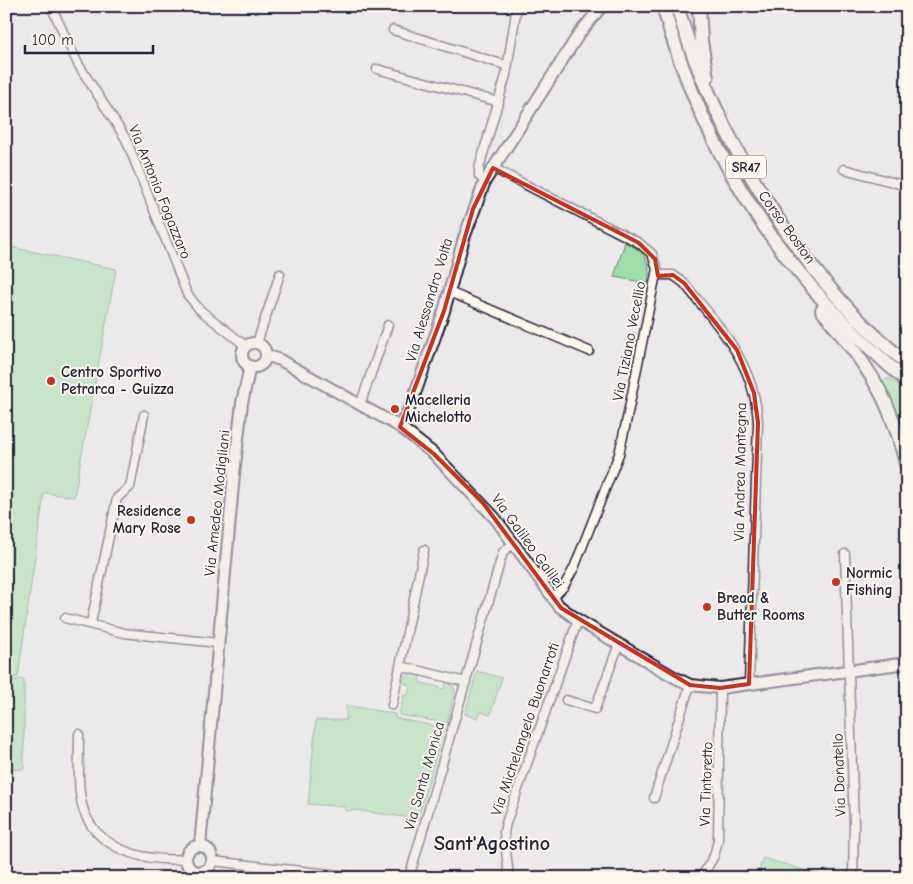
<svg xmlns="http://www.w3.org/2000/svg" width="913" height="884" font-family="'Comic Neue',sans-serif">
  <rect width="100%" height="100%" fill="#ebe9ea"/>
  <filter id="ink" filterUnits="userSpaceOnUse"><feTurbulence type="fractalNoise" baseFrequency=".02" numOctaves="2"/><feDisplacementMap in="SourceGraphic" scale="10" xChannelSelector="R" yChannelSelector="G"/><feConvolveMatrix kernelMatrix="1 2 1 2 8 2 1 2 1" color-interpolation-filters="sRGB"/></filter>
  <g filter="url(#ink)">
    <path fill="#9edea7" stroke="#608071" d="M625 242C644 251 652 261 648 283L614 277Z
      M6 246 116 269 74 497 44 493 18 677 6 678Z
      M889 378 907 393V469L881 382Z
      M477 671 502 678 490 715 481 712 478 718 465 714Z
      M412 673 420 676 419 682 444 689 446 682 453 686 455 690 447 723 399 715 404 695H408L410 685 403 683C404 677 406 675 412 673Z
      M24 679V769L6 770V681Z
      M346 705 395 714V718L444 728 418 819 354 810 345 811V807L308 804 316 720H346Z
      M763 858 824 876V878H757Z"/>
    <g fill="none" stroke-linecap="round" stroke-linejoin="round">
      <g stroke="#22223b" stroke-width="11">
        <path id="minor" d="M51 6 78 64 126 139 187 294 200 310 246 346
          M393 30 508 66
          M377 69 499 102
          M493 168 639 243 652 254 657 269 626 423 619 454 574 568 564 586 552 599
          M844 169 907 186
          M485 181 479 176V168L506 75 517 6
          M656 275H673L684 283C720 328 755 363 758 423L749 684
          M449 292 589 351
          M257 343 280 274
          M360 405 388 325
          M845 554 854 824 853 878
          M65 618 124 633 218 643
          M91 623 117 498 130 487 144 415
          M400 666 466 682
          M566 700 595 709 619 644
          M392 705 424 550
          M79 734C79 754 78 774 80 793 85 847 139 862 186 859
          M654 798 690 685
          M212 861 366 878
          M409 878 503 552 514 543
          M509 878 504 832 506 823 578 620
          M701 878 714 856 718 840 720 688"/>
      </g>
      <g stroke="#22223b" stroke-width="14">
        <path id="tertiary" d="M242 355a12 12 0 1 1 24 0a12 12 0 1 1-24 0Z
          M266 355 280 360 400 427 434 454 495 518 559 606 578 620 674 677 690 685 720 688 907 663
          M400 427 412 402 444 311 464 238 485 181 579 34 602 6
          M200 846 234 474 242 403 250 366
          M186 859a13 13 0 1 1 26 0a13 13 0 1 1-26 0Z"/>
      </g>
      <g stroke="#22223b" stroke-width="16">
        <path id="trunk" d="M663 6C706 161 785 278 907 381
          M677 6C714 133 802 281 907 363
          M699 6 701 41 707 78
          M822 310C867 366 891 396 907 468"/>
      </g>
      <use href="#minor" stroke="#fbf7ec" stroke-width="8"/>
      <use href="#tertiary" stroke="#fbf7ec" stroke-width="10"/>
      <use href="#trunk" stroke="#fbf7ec" stroke-width="12"/>
    </g>
  </g>
  <path d="M0 0H913V884H0ZM493 168 639 243 655 259 658 276 673 275 684 283 737 350 754 393 758 423 749 684 720 688 690 685 561 608 483 503 434 454 400 427 444 311 473 209Z" fill="#ebe9ea" fill-opacity=".55" fill-rule="evenodd"/>
  <path fill="none" stroke="#c8321e" stroke-width="4" stroke-linejoin="round" d="M493 168 639 243 655 259 658 276 673 275 684 283 737 350 754 393 758 423 749 684 720 688 690 685 561 608 483 503 434 454 400 427 444 311 473 209Z"/>
  <g fill="#c8321e" stroke="#fbf7ec" stroke-width="2">
    <circle cx="51" cy="381" r="5"/>
    <circle cx="395" cy="409" r="5"/>
    <circle cx="191" cy="520" r="5"/>
    <circle cx="836" cy="582" r="5"/>
    <circle cx="707" cy="607" r="5"/>
  </g>
  <g text-anchor="middle" dominant-baseline="central" stroke-width="4" stroke-linejoin="round" paint-order="stroke">
    <rect fill="#fbf7ec" stroke="#636270" stroke-width="1" x="726" y="155.5" width="40" height="23" rx="4"/>
    <g font-size="14" font-weight="bold" fill="#22223b">
      <text x="746" y="167">SR47</text>
    </g>
    <g font-size="15" fill="#22223b" stroke="#fbf7ec">
      <text transform="translate(160 192) rotate(68)">Via Antonio Fogazzaro</text>
      <text transform="translate(787 227) rotate(54)">Corso Boston</text>
      <text transform="translate(429 300) rotate(-73)">Via Alessandro Volta</text>
      <text transform="translate(629 341) rotate(-79)">Via Tiziano Vecellio</text>
      <text transform="translate(740 472) rotate(-89)">Via Andrea Mantegna</text>
      <text transform="translate(217 503) rotate(-84)">Via Amedeo Modigliani</text>
      <text transform="translate(528 541) rotate(54)">Via Galileo Galilei</text>
      <text transform="translate(525 729) rotate(-71)">Via Michelangelo Buonarroti</text>
      <text transform="translate(839 775) rotate(-92)">Via Donatello</text>
      <text transform="translate(424 776) rotate(-74)">Via Santa Monica</text>
      <text transform="translate(706 784) rotate(-88)">Via Tintoretto</text>
    </g>
    <g font-size="15" font-weight="bold" fill="#22223b" stroke="#fbf7ec" text-anchor="start">
      <text x="61" y="372">Centro Sportivo<tspan x="61" dy="17">Petrarca - Guizza</tspan></text>
      <text x="405" y="400">Macelleria<tspan x="405" dy="17">Michelotto</tspan></text>
      <text x="181" y="511" text-anchor="end">Residence<tspan x="181" dy="17">Mary Rose</tspan></text>
      <text x="846" y="573">Normic<tspan x="846" dy="17">Fishing</tspan></text>
      <text x="717" y="598">Bread &amp;<tspan x="717" dy="17">Butter Rooms</tspan></text>
    </g>
    <g font-size="20" font-weight="bold" fill="#22223b" stroke="#fbf7ec">
      <text x="492" y="843">Sant'Agostino</text>
    </g>
  </g>
  <rect width="913" height="884" fill="none" stroke="#fbf7ec" stroke-width="25"/>
  <rect x="12" y="12" width="888" height="859" fill="none" stroke="#22223b" stroke-width="2" filter="url(#ink)"/>
  <path d="M25 45v8h128v-8" fill="none" stroke="#22223b" stroke-width="2.5"/>
  <text x="32" y="45" font-size="15" fill="#22223b" stroke="#fbf7ec" stroke-width="4" paint-order="stroke">100 m</text>
</svg>
